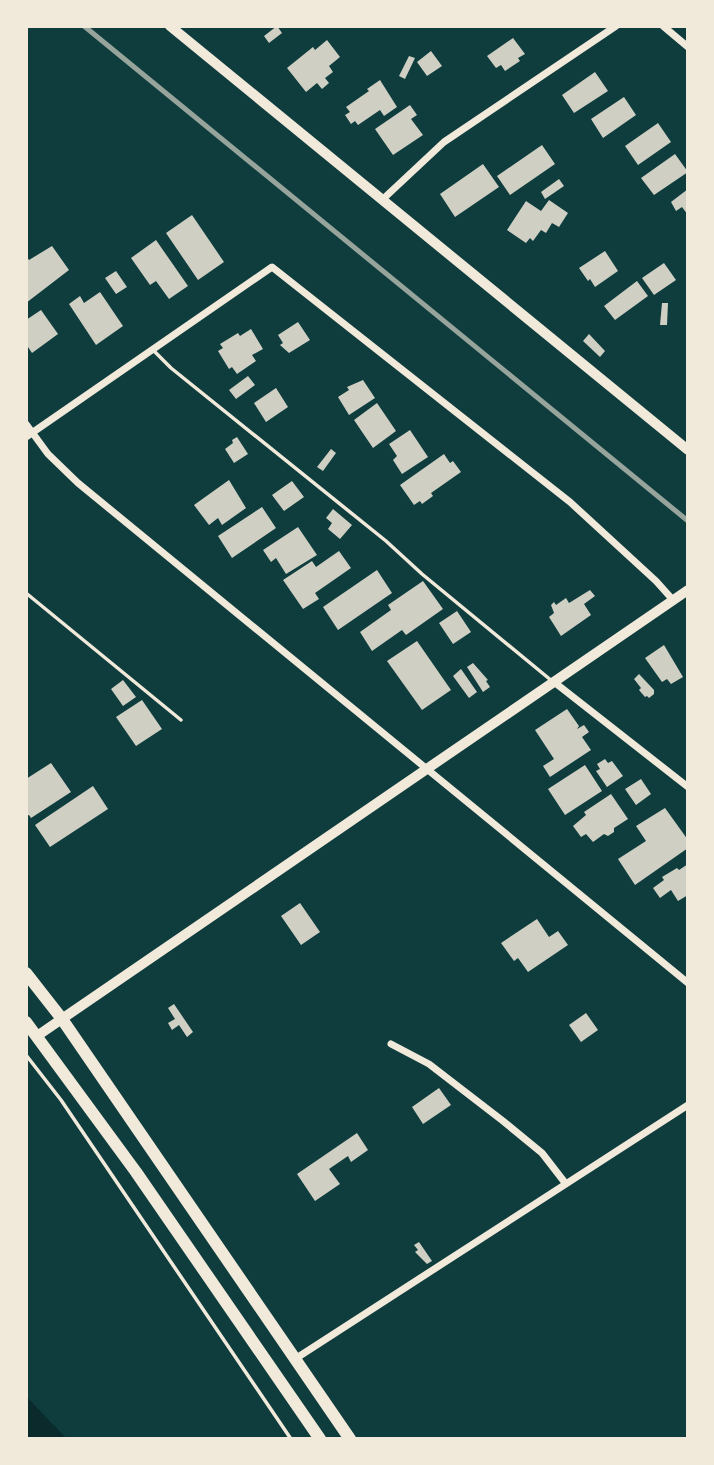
<svg xmlns="http://www.w3.org/2000/svg" width="714" height="1465" font-family="'Fira Sans Condensed',sans-serif">
  <rect width="100%" height="100%" fill="#0f3d3e"/>
  <path fill="#0a2a2b" d="M26 1396 67 1439H26Z"/>
  <path fill="#cfcfc3" d="M277 26 282 33 269 43 264 36Z
    M513 38 525 54 518 58 520 61 505 71 501 65 496 68 487 56Z
    M327 40 340 57 329 66 333 72 325 78 329 83 322 89 317 83 306 92 287 68 313 47 315 50Z
    M431 51 442 66 427 76 417 62Z
    M409 56 415 58 405 79 399 76Z
    M595 72 608 91 574 113 562 95Z
    M380 80 397 107 384 116 380 110 358 125 355 121 351 124 345 115 350 112 346 107 369 91 367 89Z
    M624 97 636 115 603 138 591 119Z
    M410 105 417 115 411 119 423 135 393 155 375 129Z
    M658 123 671 142 638 165 625 146Z
    M542 145 555 164 510 195 497 176Z
    M675 154 688 172 654 195 641 178Z
    M483 164 499 187 455 217 440 194Z
    M559 179 564 186 545 199 541 192Z
    M688 189V215L682 207 676 211 671 202Z
    M549 200 568 213 559 227 552 223 546 233 541 230 533 241 530 238 526 243 507 230 526 201 541 211Z
    M192 215 224 262 198 280 166 233Z
    M156 240 188 286 169 299 156 281 150 285 131 258Z
    M52 246 69 270 26 303V256L29 260Z
    M605 251 618 271 595 287 590 279 588 281 579 268Z
    M664 263 676 280 654 295 642 278Z
    M116 271 127 287 116 294 105 278Z
    M637 281 648 296 615 320 604 306Z
    M100 292 123 326 96 345 69 304 80 296 84 303Z
    M662 303H668L667 325H660Z
    M41 310 58 334 32 353 26 344V320Z
    M298 322 310 340 289 353 280 345 283 343 278 335Z
    M251 329 263 349 252 355 256 361 237 374 232 367 229 369 218 351 223 348 220 344 238 333 240 336Z
    M589 334 605 351 600 357 583 341Z
    M248 376 255 385 236 399 229 390Z
    M363 380 375 398 349 415 338 397 349 390 347 387Z
    M276 388 288 407 266 422 254 403Z
    M377 403 396 431 373 448 354 420Z
    M410 430 428 457 402 474 393 460 397 456 389 444Z
    M237 437 248 454 234 463 225 449 233 443 232 440Z
    M331 449 336 453 323 471 317 467Z
    M444 454 450 463 453 461 461 472 431 493 433 496 422 504 420 501 414 505 400 485Z
    M229 480 246 508 222 525 218 518 209 525 194 505Z
    M292 481 304 497 284 511 272 495Z
    M262 507 276 528 232 558 218 536Z
    M333 509 352 525 340 539 328 529 332 523 326 518Z
    M298 527 317 555 286 574 276 558 271 562 263 550Z
    M339 551 351 568 315 593 319 599 303 609 283 580 312 561 316 567Z
    M377 570 392 593 338 630 323 607Z
    M423 581 443 609 406 635 402 630 372 651 360 632 391 610 388 605Z
    M590 590 595 596 584 604 591 615 561 636 549 617 554 613 551 605 554 602 556 605 566 598 569 603Z
    M457 611 471 632 453 644 439 623Z
    M417 641 451 690 422 710 387 661Z
    M664 645 683 677 671 684 667 679 662 682 645 658Z
    M473 663 488 680 486 681 490 687 483 692 467 667Z
    M461 669 477 692 469 698 453 676Z
    M639 674 654 690V694L649 698 647 696 645 697 639 690 641 688 634 679Z
    M123 680 136 697 123 706 111 689Z
    M142 700 162 729 136 746 116 717Z
    M567 709 579 726 577 729 584 725 589 732 582 737 591 750 550 777 543 766 554 759 535 730Z
    M605 759 608 763 612 761 623 776 607 787 596 771 600 769 597 764Z
    M51 763 71 792 31 818 29 815 26 816V779Z
    M585 765 602 791 565 815 548 789Z
    M641 779 651 794 636 805 625 789Z
    M93 786 108 809 50 847 35 825Z
    M611 794 628 819 614 828V832L608 836 604 834 593 842 586 834 581 837 573 826 586 815 584 812Z
    M665 808 688 840V848L635 885 618 859 646 841 636 826Z
    M688 864 686 880 688 895 678 901 671 890 660 898 653 888 664 880 662 877 677 868 679 870Z
    M300 903 320 932 301 945 281 916Z
    M537 919 549 937 558 931 568 945 528 972 518 958 514 961 501 943Z
    M174 1004 193 1032 187 1037 179 1025 172 1030 168 1023 175 1019 168 1008Z
    M586 1013 598 1030 581 1042 569 1025Z
    M439 1088 451 1105 423 1124 412 1107Z
    M357 1133 368 1150 351 1162 348 1156 329 1169 340 1184 315 1201 297 1174Z
    M419 1242 432 1261 427 1264 415 1252 418 1250 414 1245Z"/>
  <g fill="none" stroke-linecap="round" stroke-linejoin="round">
    <path stroke="#f1e9da" stroke-width="3.5" d="M26 1055 61 1100 291 1439"/>
    <path stroke="#f1e9da" stroke-width="3.5" d="M154 351 171 368 386 541 422 574 552 681
      M26 593 181 720"/>
    <path stroke="#f1e9da" stroke-width="7" d="M663 26 688 47
      M382 200 444 142 616 26
      M26 424 48 454 78 483 688 983
      M26 437 272 267 570 502 656 581 673 600
      M554 682 688 787
      M391 1044 429 1064 503 1121 542 1153 566 1184
      M295 1359 688 1105"/>
    <path stroke="#f1e9da" stroke-width="10" d="M170 26 688 450"/>
    <path stroke="#f1e9da" stroke-width="10" d="M37 1036 688 590"/>
    <path stroke="#f1e9da" stroke-width="12" d="M26 973 62 1019 350 1439
      M26 1022 136 1172 320 1439"/>
    <path stroke="#97a49c" stroke-width="5" d="M84 26 688 521"/>
  </g>
  <rect width="714" height="1465" fill="none" stroke="#f1e9da" stroke-width="56"/>
</svg>
